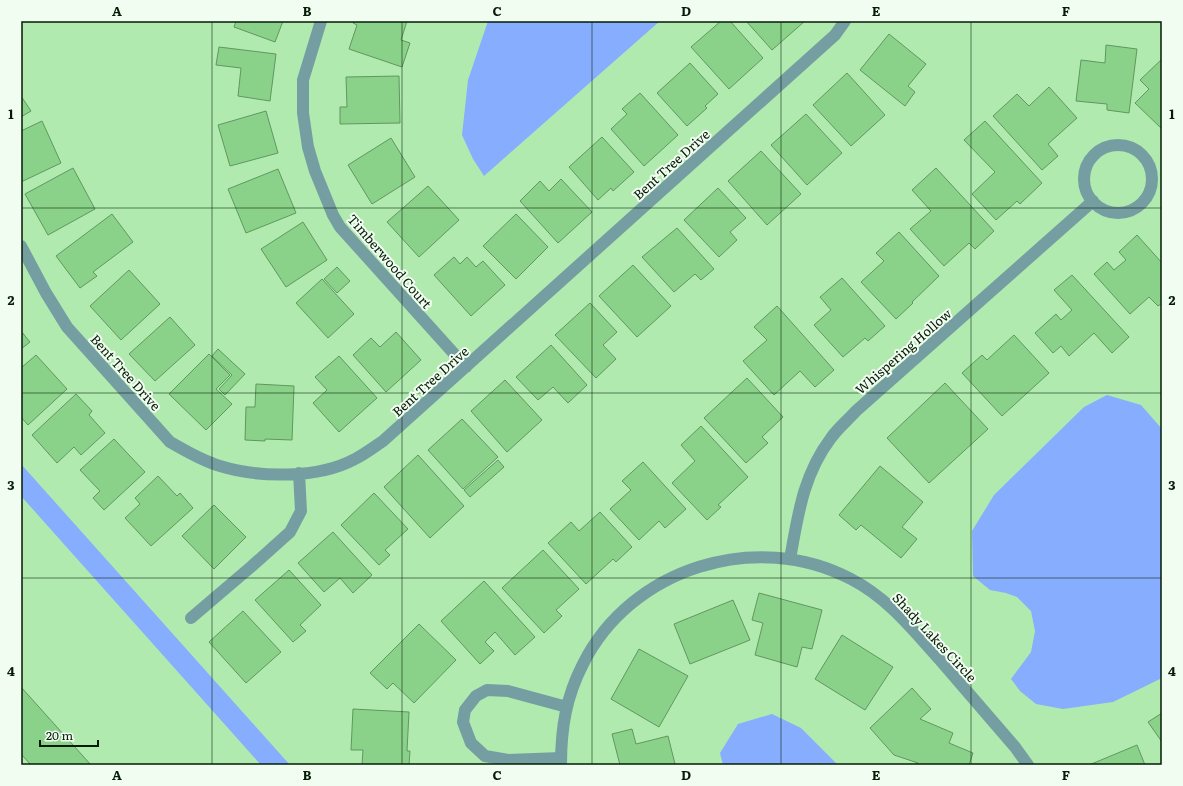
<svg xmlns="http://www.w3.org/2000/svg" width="1183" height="786" font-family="Literata,serif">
  <rect width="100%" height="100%" fill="#b0eaaf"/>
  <path fill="#87adfe" d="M488 21H660L484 176 473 159 462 135 468 80Z
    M1107 395 1141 405 1162 429V678L1113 702 1063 709 1036 704 1020 691 1011 679 1031 652 1035 631 1031 611 1017 597 1006 593 990 590 973 576 972 531 994 495 1084 407Z
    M21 464 290 765H261L21 496Z
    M772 714 801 728 838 765H723L720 753 738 724Z"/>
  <path fill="#8ad289" stroke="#609760" d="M236 21H283L275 42 234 27Z
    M354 21H407L401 40 410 43 402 67 349 49 357 25 353 23Z
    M721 21H730L763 58 729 89 691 47Z
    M746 21H805L772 50Z
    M889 34 926 64 908 86 915 92 905 106 860 70Z
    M1106 45 1137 49 1129 113 1107 110V104L1076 101 1081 60 1105 63Z
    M219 47 276 54 270 101 238 96 241 68 216 65Z
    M1162 59V129L1135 103 1149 89 1140 80Z
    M690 63 718 94 705 106 707 108 687 126 657 93Z
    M847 73 885 115 851 146 813 105Z
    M399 76 400 123 340 124V107H347L346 77Z
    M1049 87 1077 118 1048 144 1058 156 1042 170 993 116 1017 94 1029 106Z
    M640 93 678 135 644 166 611 129 627 114 622 109Z
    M21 96 31 111 21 117Z
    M266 111 278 153 230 166 218 125Z
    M806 114 842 153 807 185 771 145Z
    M42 121 61 163 21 182V131Z
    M985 121 1042 183 1020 204 1017 201 996 220 972 194 995 172 964 140Z
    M602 137 634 172 613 191 611 188 598 200 569 167Z
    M391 138 415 177 372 204 348 165Z
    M761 151 801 194 767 225 728 181Z
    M73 168 95 209 48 235 25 194Z
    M936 168 994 231 975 249 969 243 944 266 910 229 931 211 912 190Z
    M278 169 296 213 246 233 228 189Z
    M561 179 592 212 558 243 520 201 540 181 549 191Z
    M428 186 459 220 419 257 387 222Z
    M718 188 746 218 730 232 737 240 719 257 684 220Z
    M112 214 133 242 93 272 97 276 80 288 56 256Z
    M516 214 548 247 516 279 483 246Z
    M303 222 327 260 286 287 261 249Z
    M677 228 714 269 701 280 695 274 674 292 642 257Z
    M899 232 939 276 912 302 913 303 896 319 861 282 884 261 876 253Z
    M1137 235 1162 263V303L1158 306 1149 297 1130 314 1094 274 1107 262 1114 270 1126 260 1119 252Z
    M454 257 460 264 467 257 476 267 483 261 505 285 471 316 434 275Z
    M633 265 671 306 637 337 599 296Z
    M337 267 350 281 337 293 324 279Z
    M129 270 160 304 121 340 90 306Z
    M1072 275 1129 337 1112 353 1094 333 1069 356 1061 346 1053 353 1035 333 1056 314 1061 320 1072 310 1054 290Z
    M842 278 885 326 868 341 865 338 843 357 814 325 831 310 820 297Z
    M322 279 354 314 328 338 296 303Z
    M590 303 617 332 603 345 616 359 596 378 555 335Z
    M777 306 834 370 815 387 800 371 774 395 743 361 767 340 754 327Z
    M170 317 195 345 155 381 129 354Z
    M21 331 30 342 21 349Z
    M396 332 421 360 386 392 353 355 371 338 380 347Z
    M1014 335 1049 373 1002 416 962 373 982 355 987 360Z
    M551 345 587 385 568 403 553 387 538 400 516 377Z
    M218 349 245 374 225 395 219 389 232 375 212 356Z
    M209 354 230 375 216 389 232 404 206 430 169 394Z
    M36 355 67 389 28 425 21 417V368Z
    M339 356 377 398 339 432 313 403 327 390 315 377Z
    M747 378 783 417 762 437 768 443 746 463 704 418Z
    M505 380 542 420 507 452 471 411Z
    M945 383 988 429 929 483 887 438Z
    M256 384 294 386 292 440 265 439V441L245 440 246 407H255Z
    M76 394 92 411 89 415 105 433 81 455 74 447 57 463 32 435Z
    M462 419 498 457 463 489 428 450Z
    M701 426 748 477 718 505 721 507 707 520 672 483 695 461 681 445Z
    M114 439 145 472 104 510 93 498 100 491 80 470Z
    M418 455 464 506 430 538 384 487Z
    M498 460 504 467 470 497 464 490Z
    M643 462 686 509 665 528 659 521 639 540 610 509 631 490 622 481Z
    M880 466 923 502 902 527 917 539 901 558 861 525 856 530 839 515Z
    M158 476 177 496 180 493 193 508 151 546 125 518 140 504 135 498Z
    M374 493 408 529 385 550 390 555 379 565 341 525Z
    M214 505 246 537 214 569 182 536Z
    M600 512 632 547 616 562 613 559 586 584 548 543 571 522 579 531Z
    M333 532 372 575 353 593 340 578 324 592 298 563Z
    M543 550 579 589 556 610 562 616 544 633 502 588Z
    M289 570 321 605 300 625 306 631 293 642 255 600Z
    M484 581 535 637 515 655 495 632 485 642 494 651 480 664 441 621Z
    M759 593 822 610 812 649 802 647 797 667 755 655 763 623 752 620Z
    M733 600 750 640 690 664 674 624Z
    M243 611 281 652 246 683 209 642Z
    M419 624 456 660 414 703 393 683 387 689 370 673Z
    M842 635 893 667 865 710 815 679Z
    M639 649 688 676 659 727 611 699Z
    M21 687 91 765H31L21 754Z
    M912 688 931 709 920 719 953 733 949 743 973 753 969 765H915L918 763 894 755 870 728Z
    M353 709 409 712 407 751H410L409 765H362L363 750H351Z
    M1162 713V742L1148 722Z
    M632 729 636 744 668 736 675 764 671 765H620L612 734Z
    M1137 745 1145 765H1089Z"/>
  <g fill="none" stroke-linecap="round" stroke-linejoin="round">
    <path stroke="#759ea2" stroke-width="12" d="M321 21 303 80V113L308 147 315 171 333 215 340 227 466 367
      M1084 179a34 34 0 1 1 68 0a34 34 0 1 1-68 0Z
      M21 246 46 293 67 327 170 442C186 451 202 461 220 466 259 478 318 479 355 459 365 454 374 447 383 441L835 35 845 21
      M790 559C798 515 803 475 831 438 838 428 848 420 856 411L1093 201
      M191 618 252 566 290 532 301 511 299 473
      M561 758 508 760 485 756 471 743 463 722 465 710 476 696 487 690 508 691 567 707
      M561 765C561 728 566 697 583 664 631 568 756 529 851 579 888 598 913 630 940 660 965 689 990 718 1015 747L1028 765"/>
  </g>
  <path fill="none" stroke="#051b06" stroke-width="1" stroke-opacity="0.55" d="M212 21V765M402 21V765M592 21V765M781 21V765M971 21V765M21 208H1162M21 393H1162M21 578H1162"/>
  <g text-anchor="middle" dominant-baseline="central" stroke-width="4" stroke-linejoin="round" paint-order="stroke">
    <g font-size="13" fill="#051b06" stroke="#f2fdf1">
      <text transform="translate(671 164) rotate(-42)">Bent Tree Drive</text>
      <text transform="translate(390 261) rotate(49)">Timberwood Court</text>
      <text transform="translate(903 351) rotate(-41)">Whispering Hollow</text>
      <text transform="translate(126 372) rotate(48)">Bent Tree Drive</text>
      <text transform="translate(430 381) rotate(-42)">Bent Tree Drive</text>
      <text transform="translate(935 637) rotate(47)">Shady Lakes Circle</text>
    </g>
  </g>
  <rect width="1183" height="786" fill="none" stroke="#f2fdf1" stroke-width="44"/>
  <path d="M40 740v6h58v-6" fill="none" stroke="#051b06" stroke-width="2"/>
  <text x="46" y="740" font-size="12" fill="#051b06" stroke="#f2fdf1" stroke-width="3" paint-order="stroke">20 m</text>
  <rect x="22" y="22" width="1139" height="742" fill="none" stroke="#051b06" stroke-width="1.5"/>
  <g font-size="13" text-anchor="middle" font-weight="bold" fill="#051b06">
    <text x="117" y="16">A</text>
    <text x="307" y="16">B</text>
    <text x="497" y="16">C</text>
    <text x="686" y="16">D</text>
    <text x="876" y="16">E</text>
    <text x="1066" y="16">F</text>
    <text x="11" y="119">1</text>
    <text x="1172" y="119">1</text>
    <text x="11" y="305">2</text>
    <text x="1172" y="305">2</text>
    <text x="11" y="490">3</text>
    <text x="1172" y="490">3</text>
    <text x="11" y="676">4</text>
    <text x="1172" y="676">4</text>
    <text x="117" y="780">A</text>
    <text x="307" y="780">B</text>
    <text x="497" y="780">C</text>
    <text x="686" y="780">D</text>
    <text x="876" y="780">E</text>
    <text x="1066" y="780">F</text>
  </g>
</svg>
